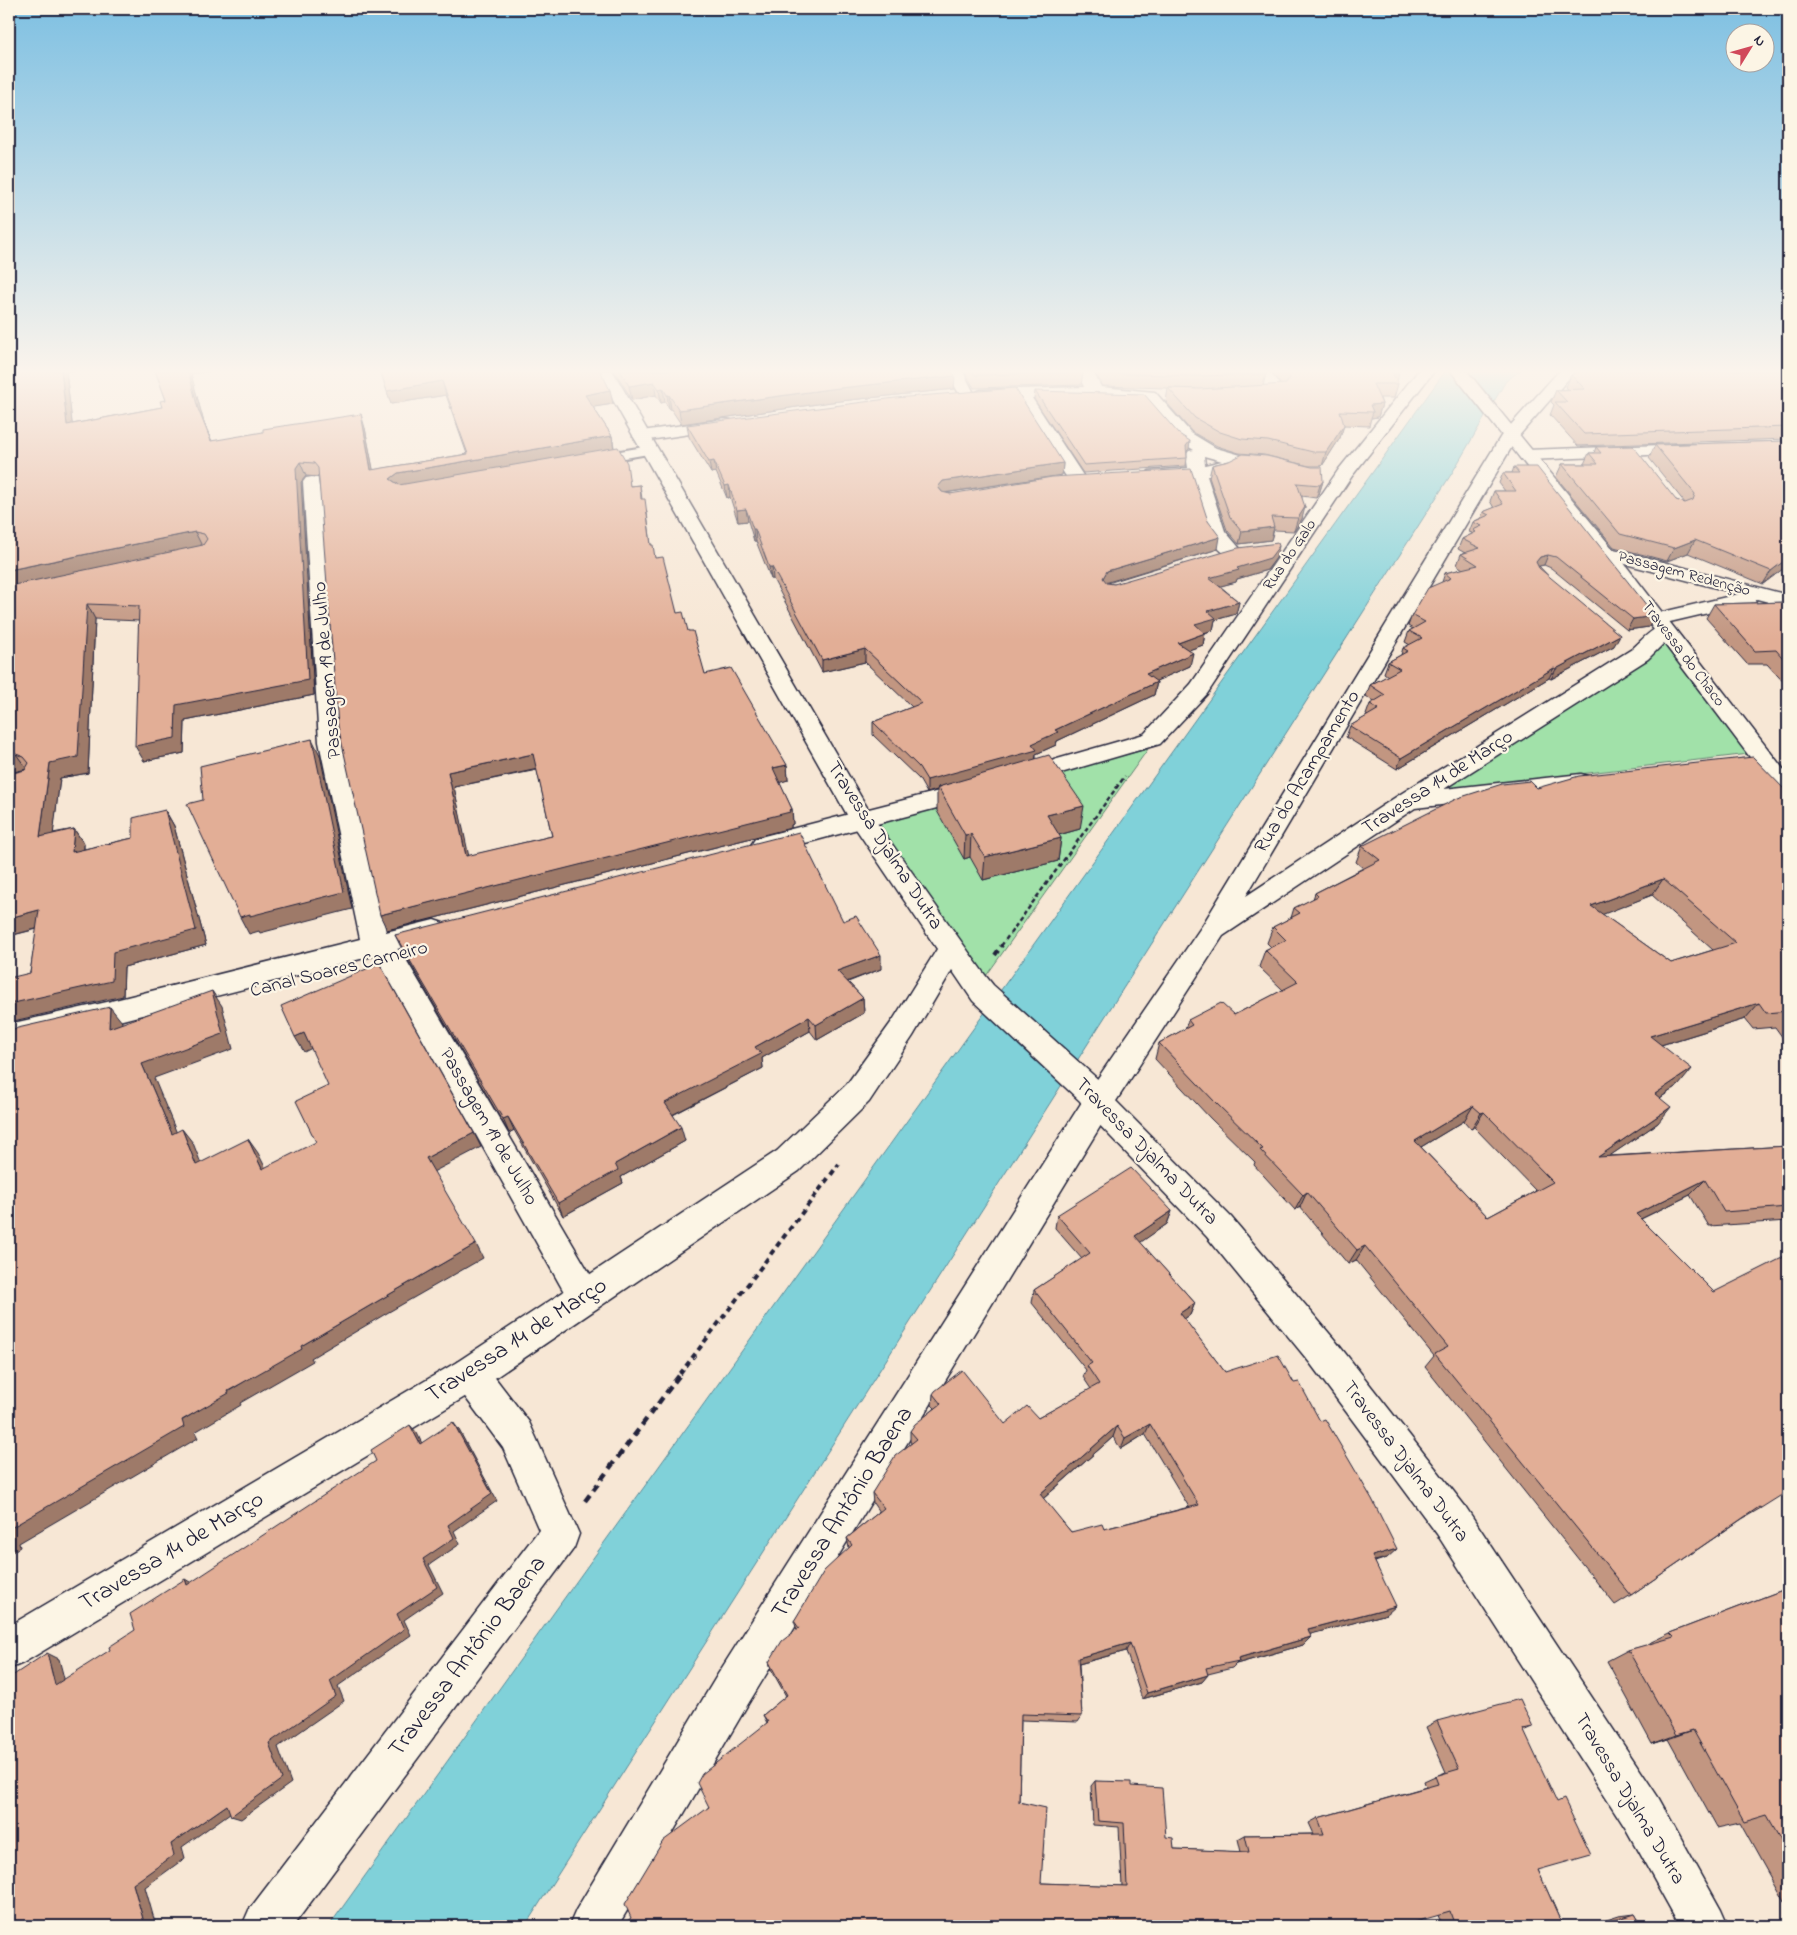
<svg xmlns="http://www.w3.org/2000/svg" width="1797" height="1935" font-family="'Indie Flower',sans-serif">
  <rect width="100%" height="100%" fill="#f7e7d5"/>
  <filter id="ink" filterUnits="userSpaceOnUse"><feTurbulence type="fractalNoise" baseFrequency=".02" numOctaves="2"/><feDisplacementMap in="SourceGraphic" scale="10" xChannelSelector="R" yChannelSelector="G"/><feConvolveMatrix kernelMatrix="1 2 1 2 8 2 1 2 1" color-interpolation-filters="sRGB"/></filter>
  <g filter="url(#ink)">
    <path fill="#a1e1a9" stroke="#628272" d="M1662 640 1766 752 1419 793Z
      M1148 749 981 983 856 820 911 809Z"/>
    <path fill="#80d1d9" stroke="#5a8b9a" d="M1446 370H1521L1506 381 1452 473 525 1926H329Z"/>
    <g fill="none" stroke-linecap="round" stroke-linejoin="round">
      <g stroke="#22223b" stroke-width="4">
        <path id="service" d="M650 446 654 447 656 450 654 453 596 463 590 459 596 455Z"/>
      </g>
      <g stroke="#22223b" stroke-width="3">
        <path id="minor" d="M946 370H962L974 393 981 390 1084 387 1076 370H1092L1101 387 1155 392 1191 433 1216 448 1248 457 1251 461 1248 465 1207 476 1225 531 1243 552 1240 556C1210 564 1197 500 1190 479L1155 480 1149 479 1146 475 1149 471 1188 468 1186 455 1189 451 1194 450 1179 441 1144 400 1096 396 1032 398 1086 480 1083 484 1077 485 1071 484 1016 399 981 400 975 398 968 401 962 399ZM1204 456 1222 461 1205 465Z
          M1253 370H1269L1285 393 1283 396H1244L1242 393 1244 390 1266 388Z
          M1419 370H1435L1352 476 1207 694 1160 744 1020 785 1012 782 1008 777 1012 772 1144 734 1191 684 1339 469Z
          M1560 370H1576L1517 438 1246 896 1399 795 1632 649C1644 639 1655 622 1672 627L1675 631 1672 635 1648 659 1444 789 1581 774 1589 776 1593 782 1589 788 1415 808 1223 936 1109 1112 748 1704 618 1926H569L576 1910 718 1674 1087 1094 1202 926 1501 436Z
          M725 419 731 420 733 424 731 428 642 441 636 440 633 436 636 432 642 431Z
          M1690 444 1696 445 1699 449 1696 453 1527 460 1521 459 1518 455 1521 451 1527 450Z
          M312 477 318 478 321 482 343 742 386 932 434 920 443 923 447 930 443 937 397 949 401 951 597 1286 602 1297 597 1308 585 1313 573 1308 377 958 380 954 107 1024 9 1046V1024L107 1002 360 939 319 742 303 482 306 478Z
          M1606 547 1788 595V607L1757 599 1755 602 1657 625 1650 623 1647 619 1650 615 1739 594 1599 557 1596 553 1599 549Z
          M974 782 982 784 986 790 982 796 764 854 755 851 751 845 755 839 764 836Z
          M470 1357 483 1362 529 1422 579 1534 574 1548 293 1926H242L249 1910 539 1530 503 1448 457 1386 452 1374 457 1362Z"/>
      </g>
      <g stroke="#22223b" stroke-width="3">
        <path id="tertiary" d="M596 370H612L872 816 985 975 993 985 1102 1083 1109 1094 1231 1217 1334 1339 1465 1506 1658 1797 1721 1910 1728 1926H1680L1626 1829 1437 1534 1310 1363 1207 1237 1087 1112 1080 1101 973 1001 952 970 913 1036 869 1102 799 1171 483 1386 23 1663 9 1669V1626L457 1362 777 1151 847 1084 893 1020 937 949 850 820Z
          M1450 370H1466L1613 549 1788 775V799L1780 797 1599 557Z"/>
      </g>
      <path stroke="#22223b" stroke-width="2.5" stroke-dasharray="4.5 3" stroke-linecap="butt" d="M1001 946 1125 776"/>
      <path stroke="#22223b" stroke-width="4" stroke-dasharray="5.5 4.5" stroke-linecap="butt" d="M995 955 1002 945
        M680 1374 839 1164"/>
      <path stroke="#22223b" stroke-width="4.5" stroke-dasharray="8 5.5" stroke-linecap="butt" d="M585 1501 681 1373"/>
      <use href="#service" fill="#fcf5e5" fill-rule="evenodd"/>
      <use href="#minor" fill="#fcf5e5" fill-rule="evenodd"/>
      <use href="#tertiary" fill="#fcf5e5" fill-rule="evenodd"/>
    </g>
    <path fill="#c29681" stroke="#22223b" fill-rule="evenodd" d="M9 370H75L66 371 72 424 162 407 166 400 155 370H215L191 374 204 423 212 441 365 428 373 470 467 454 446 395 391 404 380 370 610 390 613 404 593 407 612 436 614 447 630 486 640 485 642 499 647 513 651 545 655 558 677 613 688 631 705 674 787 765 788 780 779 782 792 809 793 824 791 825V828L387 930 318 477 306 476 301 482 314 695 185 721 184 753 144 761 139 621 95 619 88 773 60 778 53 833 74 829 84 844V849L133 838 165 810 174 826 206 945 124 967 123 996 30 973 37 929 9 936V774L25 770 9 773ZM537 770 552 836 468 856 454 787Z
      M614 370H951L954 389 831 402 681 424 671 409H669L665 402 661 403 656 395 632 400Z
      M964 370H1082L1083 372 1081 385 974 388Z
      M1093 370H1263L1266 374 1263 386 1281 385 1270 370H1395L1399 374 1397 381 1398 384 1394 398H1380L1382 404 1378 417 1371 418 1369 426 1344 425 1340 438 1322 466H1309L1264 455 1239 453 1217 446 1192 432 1166 402 1168 388 1196 389 1103 386Z
      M1578 370H1788V439L1578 446 1550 415 1554 405 1551 402 1556 390 1568 389 1566 387 1571 375 1577 371Z
      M1035 391 1189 449 1187 452V458L1186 466 1083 473 1034 399Z
      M687 425 1063 463 1062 475 945 493 1208 521 1218 549 1108 583 1114 584 1276 558 1267 570 1237 579 1236 582 1220 586 1239 602 1236 614 1215 620 1213 630 1205 633 1203 645 1188 650 1190 666 1156 681 1157 682 1154 695 1057 741 1056 745 1036 754V759L1080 829 1059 835 1061 838 1058 861 983 880 970 857 964 859 937 811V790L927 793 919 779 873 735V722L912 707 865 662 822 672 773 579H771L756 541H754L748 521 738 522 730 497 727 498 716 472 711 473 689 437Z
      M1788 441V565L1763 584 1688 553 1667 561 1614 547 1556 477 1562 464H1584L1589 453H1594L1596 447 1676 500 1685 503 1649 458 1655 445Z
      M1229 461 1323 481 1319 494 1316 498 1302 496V519L1294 531 1274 530 1271 540 1239 544 1227 530 1209 477 1212 465Z
      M1514 467 1655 616 1649 627 1627 630 1551 568 1544 565 1539 566 1614 646 1551 679 1549 678 1397 769 1346 737 1350 726 1368 716 1366 715 1370 704 1374 702 1366 696 1370 685 1388 676 1384 673 1388 662 1401 655 1403 648 1410 645 1405 642 1409 631 1413 629 1408 626 1412 615 1442 582 1445 573 1463 569 1457 565 1461 554 1465 553 1458 549 1462 539 1472 534V533L1469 532 1473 522 1481 518 1483 512 1494 508 1490 501 1494 491H1505L1499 483 1503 473H1512Z
      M1788 602V687L1767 664H1747L1706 618 1714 604Z
      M1537 788 1788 793V1045L1775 1027 1753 1029 1745 1019 1661 1045 1679 1085 1660 1098 1658 1123 1609 1156 1788 1146V1221L1709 1226 1690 1195 1641 1219 1761 1508 1742 1519 1631 1595 1615 1605 1425 1367 1434 1356 1356 1260 1348 1264 1300 1207 1295 1210 1254 1165 1255 1162 1210 1118 1155 1059 1159 1043 1185 1029 1188 1020 1234 1015 1283 990 1259 967 1265 950 1271 947 1267 943 1273 927 1291 918 1294 908 1313 899 1315 893 1363 868 1356 862 1362 846ZM1652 895 1713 950 1671 963 1602 914ZM1464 1121 1471 1129 1474 1127 1536 1191 1488 1217 1421 1147Z
      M843 921 881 969 848 982 863 998 864 1013 817 1040 810 1031 762 1058 763 1068 673 1115 685 1141 621 1177 623 1183 563 1216 514 1130 509 1133 402 949 395 935Z
      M1172 1211 1167 1224 1140 1242 1195 1303 1190 1315 1184 1319 1225 1372 1387 1558 1375 1562 1387 1614 1310 1634 1303 1645 1236 1664 1232 1668 1208 1674 1202 1682 1142 1699 1126 1651 1079 1664 1082 1716 1078 1722 1021 1720 1019 1802 1041 1883 1122 1886 1119 1827 1093 1825 1091 1786 1095 1781 1131 1786 1174 1849 1241 1852 1238 1839 1245 1835 1314 1834 1309 1823 1318 1818 1426 1787 1424 1781 1435 1776 1446 1772 1426 1727 1437 1721 1533 1727 1524 1731 1538 1870 1563 1926H1442L1438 1915 631 1918 767 1723 763 1715 786 1696 771 1669 769 1662 797 1630 794 1621 849 1548 847 1538 879 1512 873 1503 872 1493 911 1443 910 1441V1431L935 1408 932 1405 933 1394 1005 1424 1038 1418 1091 1389 1083 1377 1086 1370 1032 1303 1034 1290 1082 1259 1055 1228 1057 1215ZM1145 1434 1189 1507 1104 1529 1071 1532 1043 1499 1113 1437 1121 1449Z
      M1788 1588V1909L1740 1823 1717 1828 1668 1739 1652 1744 1607 1661 1628 1650 1648 1645 1647 1644 1670 1633Z
      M1635 1914 1642 1926H1588L1619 1916Z"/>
    <path fill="#9e7a69" stroke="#22223b" d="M61 370H75L66 371 74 439 67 425Z
      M188 370H215L191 374 204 423 217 455 198 409Z
      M955 376 954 389 831 402 681 424 679 410 830 389Z
      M442 381 446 395 391 404 387 391Z
      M654 382 656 395 632 400 629 386Z
      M663 388 665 402 661 403 659 389Z
      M610 390 613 404 588 408 585 395Z
      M667 395H669L671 409H669Z
      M1382 404 1378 417 1371 418 1373 412 1370 405Z
      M361 414 365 428 376 484 371 470Z
      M1344 425 1340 438 1322 466 1326 452Z
      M612 436 614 450 403 487 390 479 398 473Z
      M1190 441 1189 449 1184 454 1186 446Z
      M714 461 716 472 711 473 709 462Z
      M300 462 306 476 301 482 314 695 185 721 184 753 144 761 135 746 176 705 296 468Z
      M1063 463 1062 475 943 493 938 487 943 481Z
      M1323 481 1319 494 1316 498 1320 485Z
      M729 485 730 497 727 498 725 486Z
      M1305 507 1302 519 1294 531 1298 518Z
      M746 509 748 521 738 522 737 510Z
      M1274 527 1271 540 1239 544 1242 531Z
      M753 529H755L756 541H754Z
      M195 532 202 546 9 587V570Z
      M1220 537 1218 549 1105 583 1103 578 1107 571Z
      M1695 540 1688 553 1667 561 1674 548Z
      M1279 546 1276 558 1267 570 1237 579 1236 582 1206 590 1209 578 1237 568Z
      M1548 555 1544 565 1535 567 1536 562 1540 557Z
      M1788 558V565L1763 584 1771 571Z
      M769 567H772L773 579H771Z
      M1239 602 1236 614 1215 620 1213 630 1192 637 1195 624 1208 611Z
      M87 604 95 619 88 773 60 778 51 852 40 837 50 763Z
      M1655 616 1649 627 1627 630 1633 619Z
      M1205 633 1203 645 1175 655 1178 643Z
      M1620 635 1614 646 1551 679 1556 669Z
      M865 649V662L822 672V660Z
      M1193 653 1190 666 1143 687 1146 674Z
      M1554 668 1549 678 1397 769 1401 758Z
      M1157 682 1154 695 1057 741 1056 745 1036 754 1035 763 938 787 937 790 927 793V780L1032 744 1055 730Z
      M312 739 320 755 352 909 260 933 259 931 249 934 240 917Z
      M16 754 27 769 9 773V755Z
      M533 754 538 769 454 787 472 871 466 856 448 772Z
      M787 765 788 780 775 784 773 768Z
      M1084 806 1080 829 1044 839 1047 815Z
      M792 809 793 824 791 825V828L387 930 380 915Z
      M165 810 174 826 206 945 124 967 123 996 9 1022V1004L113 952Z
      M74 829 84 844 83 867 72 852Z
      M971 834 970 857 964 859 965 835Z
      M1061 838 1058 861 983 880 985 857Z
      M1663 879 1652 895 1581 923 1591 906Z
      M39 910 51 925 9 936V918Z
      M881 955V969L838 985 837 971Z
      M212 991 222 1006 233 1049 154 1078 183 1148 172 1134 142 1064Z
      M863 998 864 1013 817 1040 816 1025Z
      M1759 1003 1745 1019 1638 1052 1650 1036Z
      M110 1007 122 1022 121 1042 109 1028Z
      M809 1017 810 1031 762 1058 763 1068 668 1117 665 1103 755 1047Z
      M304 1033 312 1048 304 1052 295 1037Z
      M1692 1069 1679 1085 1642 1110 1655 1094Z
      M1473 1106 1464 1121 1406 1156 1415 1141Z
      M1671 1107 1658 1123 1586 1172 1598 1157Z
      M1484 1112 1474 1127 1471 1129 1481 1113Z
      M508 1117 514 1130 509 1133 503 1119Z
      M681 1127 685 1141 621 1177 623 1183 563 1216 558 1203 615 1164Z
      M182 1129 193 1143 207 1179 196 1165Z
      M474 1133 481 1147 433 1172 426 1158Z
      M248 1139 258 1153 273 1183 262 1169Z
      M1705 1180 1690 1195 1622 1228 1636 1214Z
      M1307 1192 1300 1207 1295 1210 1303 1195Z
      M1172 1211 1167 1224 1131 1249 1135 1236Z
      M476 1244 483 1258 387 1313 311 1358 313 1361 240 1403 241 1405 195 1432 198 1438 19 1543 20 1547 9 1554V1529L301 1346 378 1301Z
      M1365 1246 1356 1260 1348 1264 1357 1250Z
      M1195 1303 1190 1315 1175 1325 1180 1313Z
      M453 1422 459 1430 497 1501 454 1531 460 1544 429 1565 443 1593 404 1620 411 1635 338 1686 344 1701 278 1747 291 1783 241 1819 231 1816 269 1743 330 1681 397 1614 423 1559 448 1525Z
      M1150 1424 1145 1434 1121 1449 1125 1438Z
      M410 1425 417 1433 426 1452 420 1444Z
      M1117 1426 1113 1437 1037 1504 1040 1494Z
      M1397 1549 1387 1558 1363 1564 1372 1556Z
      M185 1579 195 1585H187Z
      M1396 1606 1387 1614 1300 1637 1308 1629Z
      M1311 1637 1303 1645 1236 1664 1239 1661 1238 1658Z
      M1130 1643 1126 1651 1075 1665 1078 1658Z
      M47 1653 59 1659 67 1690 55 1685Z
      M1208 1675 1202 1682 1142 1699 1147 1693Z
      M1693 1730 1668 1739 1652 1744 1676 1735Z
      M227 1805 237 1808 182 1847 185 1858 145 1887 156 1926H145L133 1884 171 1844Z"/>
    <path fill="#e2ae96" stroke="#22223b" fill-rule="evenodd" d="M9 370H61L67 425 162 407 160 401 166 400 155 370H188L198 409 211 441 263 432V429L361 414 371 470 468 454 442 381 387 391 380 370H600L610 390 585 395 612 436 398 473 390 479 399 485 618 447 627 463 630 486 640 485 641 499H645L651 545H653L655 558 663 557 677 613 683 612 688 631H693L705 674 731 668 787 765 773 768 792 809 789 810 790 812 380 915 338 726 318 468 314 463 300 462 296 468 308 680 176 705 175 738 135 746 139 606 87 604 78 757 50 763 40 837 74 829 72 852 133 838V818L165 810 196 930 113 952 112 981 9 1004V978L30 973 39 910 9 918V774L25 770 29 763 24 757 16 754 9 755V586L203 545 207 539 204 534 195 532 9 570ZM533 754 552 836 466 856 448 772Z
      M620 370H951L955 376 830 389 679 410 669 395H667L663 388 659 389 654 382 629 386Z
      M972 370H1082L1083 372 975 375Z
      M1103 370H1263L1266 374 1198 376 1105 373Z
      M1283 370H1395L1399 374H1393L1398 384H1373L1382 404 1370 405 1373 412 1340 411 1344 425 1326 452H1313L1268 441 1242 439 1220 432 1195 418 1168 388 1199 389 1286 384 1290 378Z
      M1580 370H1788V427L1584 434 1555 402H1567L1556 390 1585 389 1571 375Z
      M1015 388 1063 463 943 481 938 487 942 492 950 494 1052 477 1191 469 1208 521 1220 537 1107 571 1103 578 1107 583 1114 584 1238 548 1278 543 1279 546 1270 558 1237 568 1239 570 1209 578 1239 602 1208 611 1216 618 1195 624 1205 633 1178 643 1193 653 1146 674 1157 682 1055 730 1058 732 1032 744 1037 750 927 780 919 767 873 722 922 703 865 649 822 660 772 567H769L755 529H753L746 509 737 510 729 485 725 486 714 461 709 462 687 425 895 398Z
      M1035 391 1144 394 1179 434 1190 441 1186 446 1187 458 1084 465Z
      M1788 441V558L1771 571 1695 540 1674 548 1620 534 1562 464H1598L1589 453H1601L1596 447 1633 446 1676 500 1685 503 1693 500 1695 494 1655 445Z
      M1243 454 1267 456 1312 467H1322L1323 481 1320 485 1297 483 1305 507 1298 518 1271 517 1274 527 1242 531 1230 517 1212 465 1229 461Z
      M1514 467H1537L1655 616 1633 619 1556 557 1548 555 1540 557 1536 562 1539 568 1620 635 1556 669 1554 668 1401 758 1350 726 1379 709 1370 704 1385 695 1370 685 1400 669 1388 662 1408 651 1403 648 1422 638 1409 631 1425 622 1412 615 1428 588 1451 578 1445 573 1478 565 1461 554 1480 548 1462 539 1476 532 1473 530 1482 526 1473 522 1489 515 1483 512 1503 504 1494 491H1516L1503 473H1519Z
      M1788 602V664L1776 650 1755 651 1714 604Z
      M312 739 344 892 250 916V914L240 917 187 804 203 800 200 766Z
      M1049 755 1084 806 1047 815 1061 838 985 857 971 834 965 835 938 787Z
      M1753 757 1788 793V1011L1766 1013 1759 1003 1650 1036 1692 1069 1655 1094 1671 1107 1598 1157 1788 1146V1207L1724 1212 1705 1180 1636 1214 1714 1292 1788 1255V1491L1761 1508 1759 1507 1631 1595 1435 1354 1448 1347 1365 1246 1357 1250 1307 1192 1303 1195 1260 1150 1263 1149 1215 1102 1159 1043 1192 1025 1188 1020 1221 1003 1234 1015 1298 982 1265 950 1286 940 1273 927 1300 913 1294 908 1318 896 1315 893 1380 860 1362 846 1458 798 1502 784 1530 781 1537 788 1579 776ZM1663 879 1736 943 1671 963 1591 906ZM1473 1106 1481 1113 1484 1112 1553 1182 1488 1217 1415 1141Z
      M799 832 843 921 856 916 881 955 837 971 863 998 816 1025 809 1017 755 1047 761 1054 665 1103 681 1127 615 1164 618 1170 558 1203 508 1117 503 1119 395 935Z
      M378 961 474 1133 426 1158 476 1244 378 1301 301 1346 302 1349 228 1391 229 1393 182 1420 184 1427 9 1529V1030L110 1007 109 1028 212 991 223 1034 142 1064 172 1134 182 1129 196 1165 248 1139 262 1169 316 1142 296 1101 328 1086 304 1033 295 1037 281 1006 378 964Z
      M1131 1168 1172 1211 1135 1236 1195 1303 1180 1313 1225 1372 1278 1355 1294 1383 1299 1382 1320 1421 1325 1419 1372 1499 1397 1549 1372 1556 1396 1606 1308 1629 1311 1637 1238 1658 1239 1661 1206 1668 1208 1675 1147 1693 1130 1643 1078 1658 1082 1716 1021 1714 1019 1802 1046 1808 1041 1883 1127 1886 1124 1823 1098 1821 1095 1781 1131 1782V1786L1162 1788 1166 1837 1173 1838 1174 1849 1249 1852 1245 1835 1324 1834 1318 1818 1438 1784 1435 1776 1459 1769 1437 1721 1520 1699 1533 1727 1523 1729 1557 1802 1564 1799 1591 1855 1538 1870 1563 1926H1455L1450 1912 1401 1926H621L631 1918 625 1904 663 1841 709 1807 697 1783 702 1774 768 1722 763 1715 787 1695 769 1662 782 1641 799 1628 794 1621 824 1571 852 1545 847 1538 884 1508 872 1493 895 1456 917 1439 910 1431 915 1424 941 1404 933 1394 935 1391 962 1370 1005 1424 1027 1406 1038 1418 1099 1384 1087 1366 1092 1363 1034 1290 1090 1253 1057 1215ZM1150 1424 1199 1505 1104 1529 1102 1524 1071 1532 1040 1494 1117 1426 1125 1438Z
      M453 1422 492 1494 448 1525 454 1538 423 1559 437 1587 397 1614 404 1629 330 1681 336 1696 269 1743 282 1779 231 1816 227 1805 171 1844 174 1855 133 1884 145 1926H9V1678L47 1653 55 1685 110 1650 109 1647 135 1630 130 1614 185 1579 187 1585 376 1461 371 1450 410 1425 420 1444Z
      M1788 1588V1852L1767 1815 1744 1822 1693 1730 1676 1735 1628 1650 1674 1637 1670 1633Z
      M1635 1914 1642 1926H1596Z"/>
  </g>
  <linearGradient id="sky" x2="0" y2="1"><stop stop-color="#7ec0e2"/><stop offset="0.58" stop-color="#fbf4ec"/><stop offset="1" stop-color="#fbf4ec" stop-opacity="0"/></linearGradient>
  <rect width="1797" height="640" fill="url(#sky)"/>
  <g text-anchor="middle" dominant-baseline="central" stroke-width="4.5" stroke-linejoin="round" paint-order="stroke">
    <g font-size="16" fill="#22223b" stroke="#fcf5e5">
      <text transform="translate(1290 555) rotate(-56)">Rua do Galo</text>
      <text transform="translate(1684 574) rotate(15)">Passagem Redenção</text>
      <text transform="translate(1683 654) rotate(53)">Travessa do Chaco</text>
    </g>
    <g font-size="20" fill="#22223b" stroke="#fcf5e5">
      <text transform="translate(328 670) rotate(-95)">Passagem 19 de Julho</text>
      <text transform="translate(1308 772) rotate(-59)">Rua do Acampamento</text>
      <text transform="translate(1438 783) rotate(-33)">Travessa 14 de Março</text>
      <text transform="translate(884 846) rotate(57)">Travessa Djalma Dutra</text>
      <text transform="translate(339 970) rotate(-14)">Canal Soares Carneiro</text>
      <text transform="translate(488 1127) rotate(60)">Passagem 19 de Julho</text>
      <text transform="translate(1146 1152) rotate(46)">Travessa Djalma Dutra</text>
      <text transform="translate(1405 1462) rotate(53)">Travessa Djalma Dutra</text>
      <text transform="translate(1629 1799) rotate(59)">Travessa Djalma Dutra</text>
    </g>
    <g font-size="24" fill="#22223b" stroke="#fcf5e5">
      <text transform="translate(517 1341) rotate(-33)">Travessa 14 de Março</text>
      <text transform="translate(843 1513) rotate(-58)">Travessa Antônio Baena</text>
      <text transform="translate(172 1552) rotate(-31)">Travessa 14 de Março</text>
      <text transform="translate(468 1657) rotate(-53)">Travessa Antônio Baena</text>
    </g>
  </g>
  <rect width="1797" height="1935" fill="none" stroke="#fcf5e5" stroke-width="30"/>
  <rect x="15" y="15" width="1767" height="1905" fill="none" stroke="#22223b" stroke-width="2" filter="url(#ink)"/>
  <g transform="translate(1750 48) rotate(53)"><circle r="24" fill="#fcf5e5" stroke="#a5a1a1"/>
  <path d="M0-4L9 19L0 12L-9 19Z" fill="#d1495b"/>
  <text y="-8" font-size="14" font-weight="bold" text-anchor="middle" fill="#22223b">N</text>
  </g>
</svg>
